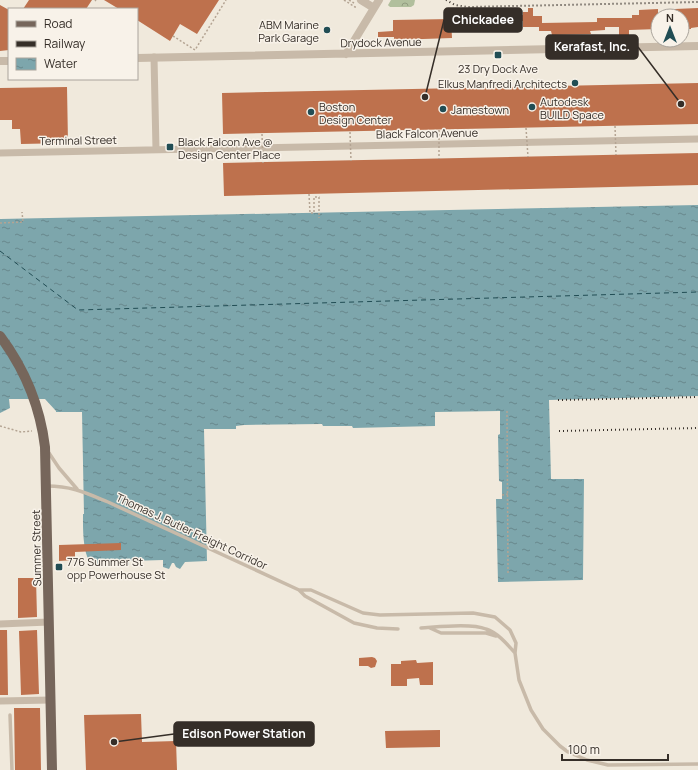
<svg xmlns="http://www.w3.org/2000/svg" width="698" height="770" font-family="Manrope,sans-serif">
  <defs>
    <pattern id="park-crowns" width="20" height="18" patternUnits="userSpaceOnUse"><rect width="20" height="18" fill="#b1bf9d"/><path d="M2 6a3 3 0 1 1 6 0M12 15a3 3 0 1 1 6 0" fill="none" stroke="#919c80"/></pattern>
    <pattern id="water-ripples" width="26" height="14" patternUnits="userSpaceOnUse"><rect width="26" height="14" fill="#7da6ac"/><path d="M2 4q2-2 4 0t4 0M15 11q2-2 4 0t4 0" fill="none" stroke="#67888c"/></pattern>
  </defs>
  <rect width="100%" height="100%" fill="#f0e9dc"/>
  <path fill="url(#park-crowns)" d="M391 0H415L414 5 411 7H390L388 5Z"/>
  <path fill="url(#water-ripples)" d="M698 205V396L549 400 551 479H584L583 580 498 582 496 499H502V482L499 481 498 435 500 434V411L435 412V426L353 428 352 426H323L322 424 244 425 236 426V429H204L207 561 185 562 180 569 176 567 174 563H172L169 569 163 567V560L129 561V565C120 565 101 568 94 565 82 560 83 525 83 514H84L82 412H56V411L45 399H9L10 408 0 413V219Z"/>
  <g fill="none" stroke-linecap="round" stroke-linejoin="round">
    <path stroke="#214d54" stroke-width="1" stroke-dasharray="5 4" stroke-linecap="butt" d="M0 251 78 310 698 292"/>
  </g>
  <path fill="#be714d" d="M29 0H92L86 9H23Z
    M104 0H219L197 34 180 24 170 41 137 20V9H119Z
    M0 5 9 10V50L0 51Z
    M528 8H533V16H542V23L597 22V18H632V15H639V10L658 9V29L629 30V37H619V27H605V30L590 31 591 34 552 35 551 31H539V27H523V21H513V16L523 15V12H528Z
    M698 8V27L691 28V29H682V16H675V9Z
    M451 19 452 38 394 40V37H378V32L393 31V20Z
    M698 83V124L223 134 222 93Z
    M67 87 68 143 21 144 20 129H12V120H0V88Z
    M698 153V185L224 196 223 163Z
    M121 543V550L75 552V560L59 561V545Z
    M18 578H36L37 617 18 618Z
    M0 630H7L8 695H0Z
    M37 630 39 694 21 695 19 631Z
    M372 657 375 658 377 661 375 667 371 668 368 666H359V658Z
    M416 660 417 663 433 662V685H420L419 678 407 679V686H391V664H401V661Z
    M14 708H40L41 770H15Z
    M141 714 142 742 176 741 177 770H86L84 715Z
    M440 730V747L386 748 385 731Z"/>
  <g fill="none" stroke-linecap="round" stroke-linejoin="round">
    <path stroke="#b4a493" stroke-width="1.5" stroke-dasharray="2 2" stroke-linecap="butt" d="M344 0 355 7H358
      M349 0 354 3
      M95 1 96 0
      M173 36 195 50 226 0
      M309 194 310 213H314V197H319V218
      M0 223 23 222 22 212
      M507 411 508 573
      M0 426 21 432 32 431
      M502 495 508 494"/>
    <path stroke="#c8baa9" stroke-width="3.5" d="M49 453 59 468 77 489
      M47 486C72 486 86 493 108 502L299 590H311L363 613 380 615 473 613 495 617 510 630 516 643 515 653 519 680 531 710 543 729 560 746 568 752 587 760 608 765 698 764
      M299 590 305 596 354 623 377 628 398 629
      M421 628C438 627 471 623 486 629 498 633 507 644 515 653
      M430 628 441 633H486L496 636
      M10 715 12 770"/>
    <path stroke="#c8baa9" stroke-width="7" d="M154 57 156 150
      M0 153 698 139
      M0 624 49 622
      M0 701 51 700"/>
    <path stroke="#c8baa9" stroke-width="8" d="M361 0 374 8
      M346 54 379 0
      M137 58 698 46
      M0 61H9"/>
    <path stroke="#76665b" stroke-width="10" d="M0 336C24 368 40 406 45 447L52 770"/>
    <path stroke="#352e28" stroke-width="2" stroke-dasharray="1 3" stroke-linecap="butt" d="M446 0 455 5 468 7 698 2
      M558 400 698 397
      M559 431 698 428"/>
    <path stroke="#b4a493" stroke-width="1.5" stroke-dasharray="2 2" stroke-linecap="butt" d="M615 126 616 155
      M526 128 528 157
      M439 130V159
      M350 132 351 161
      M262 134 263 163"/>
  </g>
  <g fill="#214d54" stroke="#f8f2e9" stroke-width="1.5">
    <circle cx="327" cy="30" r="4"/>
    <rect x="494" y="51" width="8" height="8" rx="2"/>
    <circle cx="575" cy="83" r="4"/>
    <circle cx="532" cy="107" r="4"/>
    <circle cx="443" cy="109" r="4"/>
    <circle cx="311" cy="112" r="4"/>
    <rect x="166" y="143" width="8" height="8" rx="2"/>
    <rect x="55" y="563" width="8" height="8" rx="2"/>
  </g>
  <g text-anchor="middle" dominant-baseline="central" stroke-width="3" stroke-linejoin="round" paint-order="stroke">
    <g font-size="11" fill="#352e28" stroke="#f8f2e9" text-anchor="start">
      <text x="319" y="24" text-anchor="end">ABM Marine<tspan x="319" dy="13">Park Garage</tspan></text>
      <text x="498" y="68" text-anchor="middle">23 Dry Dock Ave</text>
      <text x="567" y="83" text-anchor="end">Elkus Manfredi Architects</text>
      <text x="540" y="101">Autodesk<tspan x="540" dy="13">BUILD Space</tspan></text>
      <text x="319" y="106">Boston<tspan x="319" dy="13">Design Center</tspan></text>
      <text x="451" y="109">Jamestown</text>
      <text x="178" y="141">Black Falcon Ave @<tspan x="178" dy="13">Design Center Place</tspan></text>
      <text x="67" y="561">776 Summer St<tspan x="67" dy="13">opp Powerhouse St</tspan></text>
    </g>
    <g font-size="11" fill="#352e28" stroke="#f8f2e9">
      <text transform="translate(381 42) rotate(-1)">Drydock Avenue</text>
      <text transform="translate(427 133) rotate(-1)">Black Falcon Avenue</text>
      <text transform="translate(78 140) rotate(-1)">Terminal Street</text>
      <text transform="translate(192 531) rotate(25)">Thomas J. Butler Freight Corridor</text>
      <text transform="translate(36 548) rotate(-91)">Summer Street</text>
    </g>
  </g>
  <path fill="none" stroke="#352e28" stroke-width="1.5" d="M425 97L444 20M681 104L638 47M114 742L174 734"/>
  <g fill="#352e28" stroke="#f8f2e9" stroke-width="1.5">
    <circle cx="425" cy="97" r="4"/>
    <circle cx="681" cy="104" r="4"/>
    <circle cx="114" cy="742" r="4"/>
  </g>
  <g fill="#352e28" stroke="#352e28" stroke-width="1.5">
    <rect x="444" y="8" width="78" height="24" rx="4"/>
    <rect x="546" y="35" width="92" height="24" rx="4"/>
    <rect x="174" y="722" width="140" height="24" rx="4"/>
  </g>
  <g font-size="12" text-anchor="middle" font-weight="bold" fill="#fff">
    <text x="483" y="24">Chickadee</text>
    <text x="592" y="51">Kerafast, Inc.</text>
    <text x="244" y="738">Edison Power Station</text>
  </g>
  <rect x="8" y="8" width="130" height="72" fill="#f8f2e9" stroke="#aaa49c"/>
  <rect x="16" y="21" width="20" height="6" fill="#76665b" stroke="#aaa49c"/>
  <text x="44" y="28" font-size="12" fill="#352e28">Road</text>
  <rect x="16" y="41" width="20" height="6" fill="#352e28" stroke="#aaa49c"/>
  <text x="44" y="48" font-size="12" fill="#352e28">Railway</text>
  <rect x="16" y="58" width="20" height="12" fill="url(#water-ripples)" stroke="#aaa49c"/>
  <text x="44" y="68" font-size="12" fill="#352e28">Water</text>
  <g transform="translate(670 28)"><circle r="19" fill="#f8f2e9" stroke="#aaa49c"/>
  <path d="M0-3L7 15L0 10L-7 15Z" fill="#214d54"/>
  <text y="-6" font-size="11" font-weight="bold" text-anchor="middle" fill="#352e28">N</text>
  </g>
  <path d="M562 754v6h106v-6" fill="none" stroke="#352e28" stroke-width="2"/>
  <text x="568" y="754" font-size="12" fill="#352e28" stroke="#f8f2e9" stroke-width="3" paint-order="stroke">100 m</text>
</svg>
